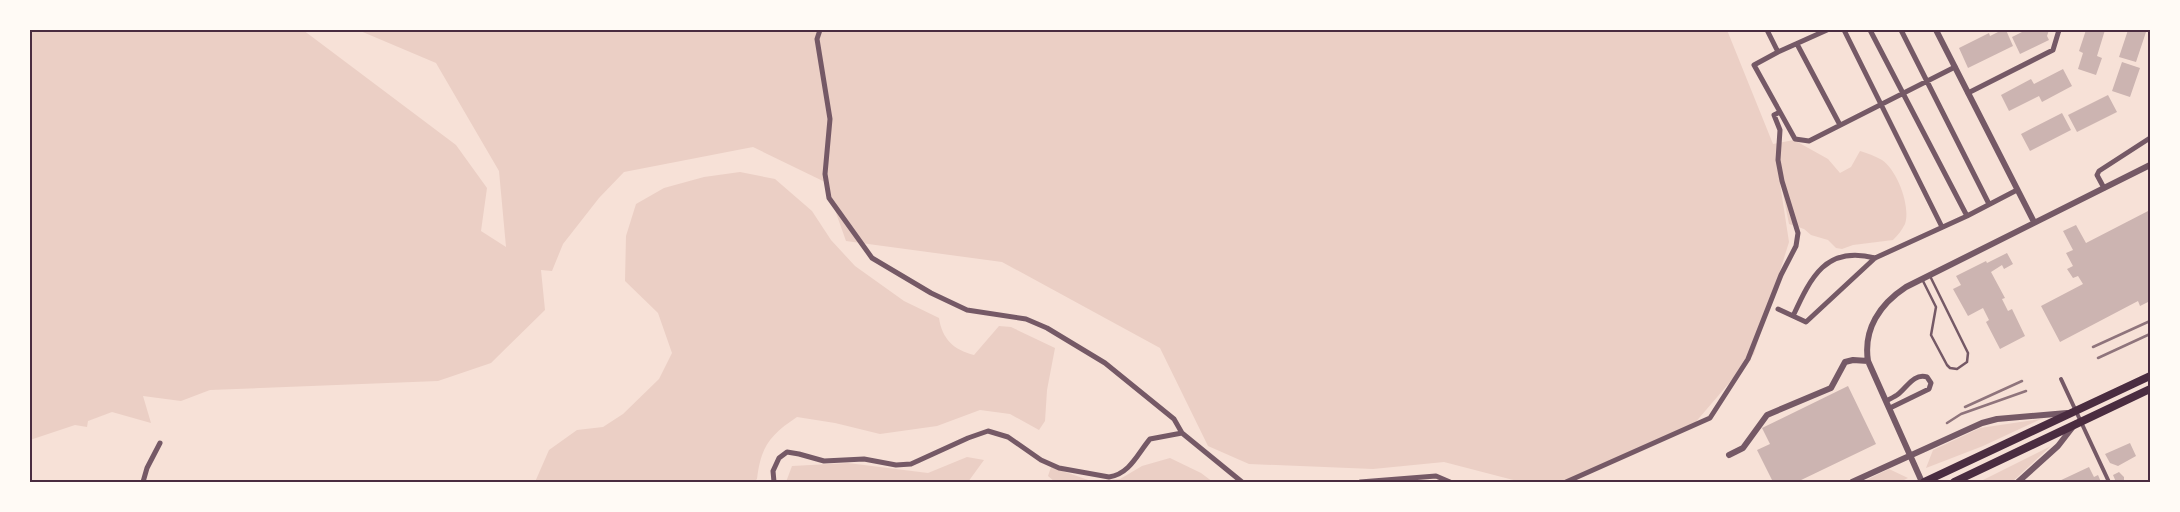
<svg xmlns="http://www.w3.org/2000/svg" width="2180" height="512" font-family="'Sofia Sans Condensed',sans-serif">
  <rect width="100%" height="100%" fill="#f7e1d7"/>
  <path fill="#ebcfc5" d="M30 30H303L456 145 487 188 481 231 506 247 499 171 436 63 358 30H1727L1773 144 1794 140 1828 159 1840 173 1851 167 1860 151C1867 153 1875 156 1882 160 1897 170 1911 206 1905 224 1902 230 1898 235 1893 240L1853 245 1842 249 1836 248 1828 240 1811 235 1804 229 1789 224 1777 164 1789 242 1754 354 1694 424 1572 482H1521L1444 462 1373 469 1249 464 1208 446 1160 348 1002 262 846 241 825 182 753 147 624 172 599 198 563 244 552 271 541 270 545 310 491 363 438 381 210 390 181 401 143 396 151 423 112 412 88 421 87 427 75 425 30 440Z
    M740 172 775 179 812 211 831 240 855 266 904 301 939 318C942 339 954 350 974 355L999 326 1011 327 1055 348 1047 390 1045 421 1039 430 1010 414 980 410 937 426 880 434 835 423 797 417C770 435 761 446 757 479L754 482H535L549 450 577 430 603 427 623 414 659 379 672 353 658 313 625 281 626 236 636 204 664 188 704 177Z
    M2041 419 1983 446 1926 468 1933 450 1980 428Z
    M2051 446 2012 482H1979Z
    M967 457 984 460 968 482H786L792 466 848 463 928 473Z
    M1170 458 1201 473 1213 482H1055L1048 476 1051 467 1091 481 1120 479 1142 466Z
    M1889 469 1908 478 1900 482H1862Z"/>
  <path fill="#ccb4b1" d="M2002 30H2006L2013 46 1968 68 1959 48 1989 33 1990 36Z
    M2026 30H2049L2047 36 2049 40 2020 54 2012 37Z
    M2086 30H2105L2097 56 2102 58 2096 75 2078 69 2083 53 2079 51Z
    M2128 30 2146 32 2136 62 2119 57Z
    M2122 62 2140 68 2130 97 2112 91Z
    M2063 69 2072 86 2042 102 2039 96 2009 111 2001 95 2031 79 2034 84Z
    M2108 95 2117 112 2077 132 2068 115Z
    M2062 113 2071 130 2030 151 2021 134Z
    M2150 210V301L2140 306 2138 301 2060 342 2041 306 2083 284 2078 276 2073 278 2067 269 2073 266 2066 253 2073 250 2063 231 2076 225 2086 243Z
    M2007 253 2013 264 2004 269 2002 265 1991 272 2005 298 2002 299 2008 311 2012 309 2025 336 2000 349 1986 322 1989 320 1983 308 1968 316 1953 289 1961 285 1956 276 1986 261 1987 263Z
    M1848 386 1876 444 1797 482H1773L1757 450 1770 444 1762 428Z
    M2130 443 2136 456 2118 466 2110 463 2105 454Z
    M2089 467 2094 477 2098 475 2101 482H2057Z
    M2119 472 2124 477V482H2116L2113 475Z"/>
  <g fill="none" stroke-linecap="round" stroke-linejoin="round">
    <path stroke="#755966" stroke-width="2.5" d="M1922 279 1936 307 1931 335 1947 365 1950 368 1957 369 1967 362 1968 353 1930 276"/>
    <path stroke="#755966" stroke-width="4" d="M2061 379 2109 482"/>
    <path stroke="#755966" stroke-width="5" d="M820 30 817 39 830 119 825 174 829 198 872 258 931 293 967 310 1026 319 1047 328 1105 363 1174 419 1182 433 1242 482
      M1767 30 1778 52 1754 65 1795 139 1809 141 1955 67
      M1844 30 1942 227
      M1870 30 1967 216
      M1901 30 1989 204
      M1797 44 1840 125
      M1778 52 1827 30
      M1968 93 2053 50 2059 30
      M2104 188 2097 175 2099 171 2150 138
      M1778 309 1806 322 1875 258 1967 216 2017 190
      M1793 316C1811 277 1826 245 1875 258
      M1886 401C1890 399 1894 397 1897 395 1907 388 1913 373 1927 377L1931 383 1929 389 1890 408
      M143 482 147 468 160 443
      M774 482 773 471 779 458 787 452 799 454 824 461 864 459 896 465 911 464 968 438 988 431 1008 437 1041 460 1059 468 1109 477C1130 474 1138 453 1150 439L1182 433
      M1360 482 1436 476 1450 482
      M1566 482 1710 418 1748 359 1781 275 1796 246 1798 233 1782 181 1778 160 1780 130 1774 115 1780 112"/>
    <path stroke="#755966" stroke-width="6" d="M1936 30 2034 222
      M1729 455 1743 448 1767 415 1831 388 1845 362 1853 360 1868 361
      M1852 482 1982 423 1997 419 2067 413
      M1922 482 1868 361C1863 329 1880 304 1906 287L2150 165
      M2018 482 2058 446 2075 424"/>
    <path stroke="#4a2c40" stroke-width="8" d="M1924 482 2150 376
      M1954 482 2150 389"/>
    <path stroke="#8f747c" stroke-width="2.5" d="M2093 347 2150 321
      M2098 358 2150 334
      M1965 407 2022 381
      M1947 423 1961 414 2026 391"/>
  </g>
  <rect width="2180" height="512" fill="none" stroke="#fffaf5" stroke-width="62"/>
  <rect x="31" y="31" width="2118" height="450" fill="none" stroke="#4a2c40" stroke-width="2"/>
</svg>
